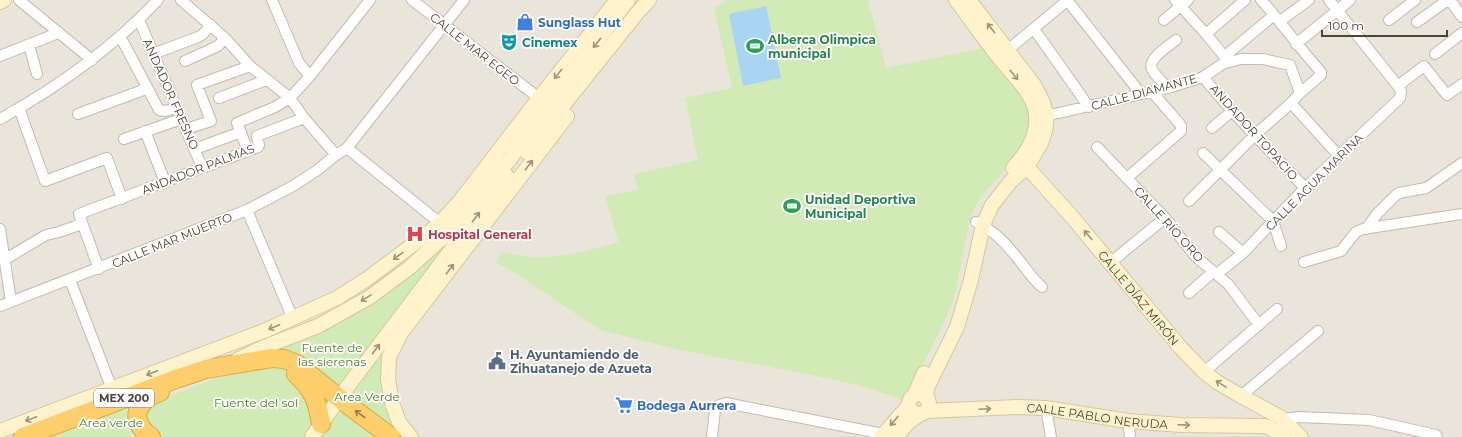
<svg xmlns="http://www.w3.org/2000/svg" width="1462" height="437" font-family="Montserrat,sans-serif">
  <rect width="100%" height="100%" fill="#f6f3ec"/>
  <path fill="#eae5da" d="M0 0H1462V437H0Z"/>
  <path fill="#d2eab5" d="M727 0H868L886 68 984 48 1020 93 1029 109 1032 125 1021 152 980 198 971 215 954 299 943 325 919 372 907 401 858 385 797 372 680 350 600 330 512 271 496 262 502 252C516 255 531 258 545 257 570 256 595 249 618 242L605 196 638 190 634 174 698 160 685 98 732 88 714 9Z
    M459 231 337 392 268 352 309 334Z
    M393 334C384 362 376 388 389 416 392 423 398 430 401 437H395L345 399Z
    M273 366 284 368 292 372 318 417 309 437H165L155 435 140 413 147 405 238 369Z
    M132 402C124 415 122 425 133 437H39Z
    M337 404 384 437H316Z"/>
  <path fill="#a9d4f2" d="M766 6 781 78 743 86 729 14Z"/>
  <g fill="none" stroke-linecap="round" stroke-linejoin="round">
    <g stroke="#c2bbae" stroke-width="12">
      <path id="street" d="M19 0 92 60
        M181 0 225 38 250 66 290 98 304 118 336 155 347 148 440 223
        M272 0 299 63 310 76
        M412 0 539 98
        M1067 0 1141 94
        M1175 0 1206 34 1229 62
        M1450 0 1462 17
        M139 20 202 167
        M1164 20 1188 0
        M1389 20 1415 0
        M1280 21 1309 0
        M1417 22 1448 0
        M1034 29 1089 107
        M1206 34 1245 0
        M120 36 159 110 165 111 176 108
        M1296 44 1350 0
        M29 45 37 74
        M153 54 198 37 203 34 211 25
        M1003 54 1068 0
        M1435 54 1462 33
        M0 56 58 33
        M1225 56 1274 15
        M185 61 218 46 225 38
        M1203 77 1232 111 1305 188
        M1398 86 1424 66 1447 95 1462 84
        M1168 88C1163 82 1155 76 1152 69 1147 59 1170 45 1176 40
        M219 98 266 80
        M1291 103 1339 156
        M19 108 45 181 107 158 122 199
        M78 114 146 89
        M1041 117 1168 88 1203 77 1224 63 1229 62 1241 59H1263L1290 65 1300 93
        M0 119C58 87 112 48 158 0
        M1212 128 1232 111
        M186 129 211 121 197 85 250 66
        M145 131 165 182
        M124 139 181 119
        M1097 147 1165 218 1196 257 1228 284 1259 325
        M347 148 464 0
        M195 149 241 132
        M248 151 237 123 275 107 290 98 310 76 370 0
        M1203 153 1273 221 1281 246
        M1127 178 1181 131V126L1179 123 1152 92
        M1189 201 1255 135 1291 103 1300 93 1321 75V72C1300 49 1282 23 1261 0
        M247 210 293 319
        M976 222C991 229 1004 241 1014 254 1024 265 1030 277 1042 287
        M0 229 11 302
        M1366 229 1377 214 1395 196 1399 193 1426 188 1462 163
        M1219 232 1243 253
        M4 260 46 235 59 232 82 224
        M1111 262 1165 218
        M1304 262 1341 251 1356 232 1363 229 1462 214
        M99 269 79 214 258 147 259 145 257 136 304 118
        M1217 274 1243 253 1305 188 1400 98 1401 91 1398 86 1329 0
        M70 280 112 389
        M1189 293 1213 272
        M0 306 247 210 293 186 316 171 336 155
        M1204 372 1277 309
        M1241 396 1318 331
        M1046 408 1051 437
        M1284 419 1299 417 1369 420 1436 435 1437 437
        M1128 421 1130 437
        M712 437 715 410 719 405 726 403 883 434"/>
    </g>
    <g stroke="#d6c79b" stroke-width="16">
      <g id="secondary">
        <path d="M956 0C971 20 985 40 1000 59 1009 70 1019 80 1027 92 1046 119 1033 147 1013 168"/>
        <path d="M0 2 4 0"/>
        <path d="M526 152 638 12 649 0"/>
        <path id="s1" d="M1027 167 1073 218 1180 347 1204 372 1217 382 1241 396 1280 417 1301 437"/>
        <path d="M237 360 264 347 318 326 370 297 409 268 451 230 510 159 550 103 628 0"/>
        <circle cx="919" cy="404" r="10"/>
        <path d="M914 396 924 373"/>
        <path d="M926 398 927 388 957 327 971 280 983 225 992 205 1011 181 1027 167 1041 143 1045 131 1047 116 1042 100 1034 85 969 0"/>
        <path id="s2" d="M926 411 1017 407 1046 408 1128 421 1181 425 1263 426 1269 427 1283 437"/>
        <path d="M0 431 264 331 337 298 367 279 427 234 440 223 460 201 539 98 617 0"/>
        <path d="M312 437 339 398 507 176"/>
        <path d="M411 437 399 422 392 403 388 379 389 357 401 333 567 116"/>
        <path d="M881 437 909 405"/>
        <path d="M895 437 909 422 920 414"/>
      </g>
    </g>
    <g stroke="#e0a43c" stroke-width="20">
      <path id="highway" d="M296 374C314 391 317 400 321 424
        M23 437 176 379 206 369 272 358 284 359 297 364 339 398 391 437
        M151 437C128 420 136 401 160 392"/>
    </g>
    <use href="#street" stroke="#fff" stroke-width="10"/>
    <use href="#secondary" stroke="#fff3cd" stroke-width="14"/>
    <use href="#highway" stroke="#ffcf6e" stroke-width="18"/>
  </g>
  <defs><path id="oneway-shaft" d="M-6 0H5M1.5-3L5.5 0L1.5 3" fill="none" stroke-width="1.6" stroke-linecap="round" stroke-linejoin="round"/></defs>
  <g stroke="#9c937c">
    <use href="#oneway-shaft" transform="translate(991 28) rotate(-128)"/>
    <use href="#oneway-shaft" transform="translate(597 43) rotate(128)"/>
    <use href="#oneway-shaft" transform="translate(558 74) rotate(128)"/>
    <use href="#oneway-shaft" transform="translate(1014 75) rotate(51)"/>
    <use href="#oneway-shaft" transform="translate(529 165) rotate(-53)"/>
    <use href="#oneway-shaft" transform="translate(476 217) rotate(-53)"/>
    <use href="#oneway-shaft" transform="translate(1088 235) rotate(-130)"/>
    <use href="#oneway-shaft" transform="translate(398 256) rotate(143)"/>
    <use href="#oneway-shaft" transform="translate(450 269) rotate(-53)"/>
    <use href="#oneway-shaft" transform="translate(366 298) rotate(149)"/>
    <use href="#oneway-shaft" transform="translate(274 327) rotate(157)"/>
    <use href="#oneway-shaft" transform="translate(376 349) rotate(-53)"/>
    <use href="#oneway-shaft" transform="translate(152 373) rotate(159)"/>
    <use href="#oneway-shaft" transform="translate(1221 384) rotate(-148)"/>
    <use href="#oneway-shaft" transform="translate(985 409) rotate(-3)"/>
    <use href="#oneway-shaft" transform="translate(31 419) rotate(159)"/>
    <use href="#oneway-shaft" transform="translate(894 421) rotate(131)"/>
    <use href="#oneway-shaft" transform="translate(1184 425) rotate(2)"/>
  </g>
  <use stroke="#937c4e" href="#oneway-shaft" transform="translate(360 414) rotate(-144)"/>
  <defs>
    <g id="shop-bare" transform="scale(1.38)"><path d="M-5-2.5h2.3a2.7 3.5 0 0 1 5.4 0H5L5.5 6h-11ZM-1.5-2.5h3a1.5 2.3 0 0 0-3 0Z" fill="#3f7fe0" stroke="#fff" stroke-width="2.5" paint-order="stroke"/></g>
    <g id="theatre-bare" transform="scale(1.38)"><path d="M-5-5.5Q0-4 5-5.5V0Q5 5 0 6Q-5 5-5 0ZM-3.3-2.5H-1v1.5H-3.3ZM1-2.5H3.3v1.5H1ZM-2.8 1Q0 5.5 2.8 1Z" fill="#0f9aa8" stroke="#fff" stroke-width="2.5" paint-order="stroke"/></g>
    <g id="stadium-bare" transform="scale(1.38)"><path d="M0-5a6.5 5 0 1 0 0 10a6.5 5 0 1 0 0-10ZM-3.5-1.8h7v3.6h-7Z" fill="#2e9e5b" stroke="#fff" stroke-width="2.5" paint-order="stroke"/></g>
    <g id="hospital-bare" transform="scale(1.38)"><path d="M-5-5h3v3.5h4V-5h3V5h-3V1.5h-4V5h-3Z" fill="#e0444e" stroke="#fff" stroke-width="2.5" paint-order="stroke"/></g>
    <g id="civic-bare" transform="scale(1.38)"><path d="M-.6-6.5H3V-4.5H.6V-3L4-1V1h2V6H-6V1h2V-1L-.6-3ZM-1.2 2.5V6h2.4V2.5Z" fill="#5c6f8a" stroke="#fff" stroke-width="2.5" paint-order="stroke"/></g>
    <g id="supermarket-bare" transform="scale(1.38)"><path d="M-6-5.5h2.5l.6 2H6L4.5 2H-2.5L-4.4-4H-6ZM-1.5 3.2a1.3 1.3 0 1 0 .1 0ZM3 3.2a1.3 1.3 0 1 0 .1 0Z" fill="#3f7fe0" stroke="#fff" stroke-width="2.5" paint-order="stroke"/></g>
  </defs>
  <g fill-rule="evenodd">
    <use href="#shop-bare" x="525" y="22"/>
    <use href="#theatre-bare" x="509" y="42"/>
    <use href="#stadium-bare" x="755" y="46"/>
    <use href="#stadium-bare" x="792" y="206"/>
    <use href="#hospital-bare" x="415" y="234"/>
    <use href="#civic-bare" x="497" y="361"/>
    <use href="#supermarket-bare" x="624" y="405"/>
  </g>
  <g text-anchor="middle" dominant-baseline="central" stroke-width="3.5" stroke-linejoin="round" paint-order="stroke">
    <rect fill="#fff" stroke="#817c74" stroke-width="1" x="94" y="389" width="60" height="18" rx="3"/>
    <g font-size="11" font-weight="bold" fill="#4b4439">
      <text x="124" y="398">MEX 200</text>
    </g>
    <g font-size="12" font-weight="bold" fill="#366cbe" stroke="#fff" text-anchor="start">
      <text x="538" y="22">Sunglass Hut</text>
      <text x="637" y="405">Bodega Aurrera</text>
    </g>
    <g font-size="12" font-weight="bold" fill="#27864d" stroke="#fff" text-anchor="start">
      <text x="768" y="39">Alberca Olimpica<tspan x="768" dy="14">municipal</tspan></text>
      <text x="805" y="199">Unidad Deportiva<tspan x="805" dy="14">Municipal</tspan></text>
    </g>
    <g font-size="12" font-weight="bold" fill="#0d838f" stroke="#fff" text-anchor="start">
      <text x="522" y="42">Cinemex</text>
    </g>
    <g font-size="12" fill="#4b4439" stroke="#fff">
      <text transform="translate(475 49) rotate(38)">CALLE MAR EGEO</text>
      <text transform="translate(1144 92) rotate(-15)">CALLE DIAMANTE</text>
      <text transform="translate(171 94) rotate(66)">ANDADOR FRESNO</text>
      <text transform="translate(1254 132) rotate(48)">ANDADOR TOPACIO</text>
      <text transform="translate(198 169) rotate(-21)">ANDADOR PALMAS</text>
      <text transform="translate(1314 182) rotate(-45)">CALLE AGUA MARINA</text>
      <text transform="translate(1169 224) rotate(48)">CALLE RÍO ORO</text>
      <text transform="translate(172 240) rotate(-22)">CALLE MAR MUERTO</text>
      <text stroke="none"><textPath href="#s1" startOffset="172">CALLE DÍAZ MIRÓN</textPath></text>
      <text stroke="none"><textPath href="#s2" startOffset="172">CALLE PABLO NERUDA</textPath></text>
    </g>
    <g font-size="12" font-weight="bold" fill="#be3a42" stroke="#fff" text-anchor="start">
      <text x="428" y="234">Hospital General</text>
    </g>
    <g font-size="12" fill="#4a7f2a" stroke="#fff">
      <text x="332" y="347">Fuente de<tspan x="332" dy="14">las sierenas</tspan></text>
      <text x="367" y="396">Area Verde</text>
      <text x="256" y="402">Fuente del sol</text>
      <text x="111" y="422">Area verde</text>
    </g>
    <g font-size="12" font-weight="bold" fill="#4e5e75" stroke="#fff" text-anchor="start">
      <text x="510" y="354">H. Ayuntamiendo de<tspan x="510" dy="14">Zihuatanejo de Azueta</tspan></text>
    </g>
  </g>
  <path d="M1322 30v6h125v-6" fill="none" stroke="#4b4439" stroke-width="2"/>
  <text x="1328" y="30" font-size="12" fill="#4b4439" stroke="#ffffff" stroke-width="3" paint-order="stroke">100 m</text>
</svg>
